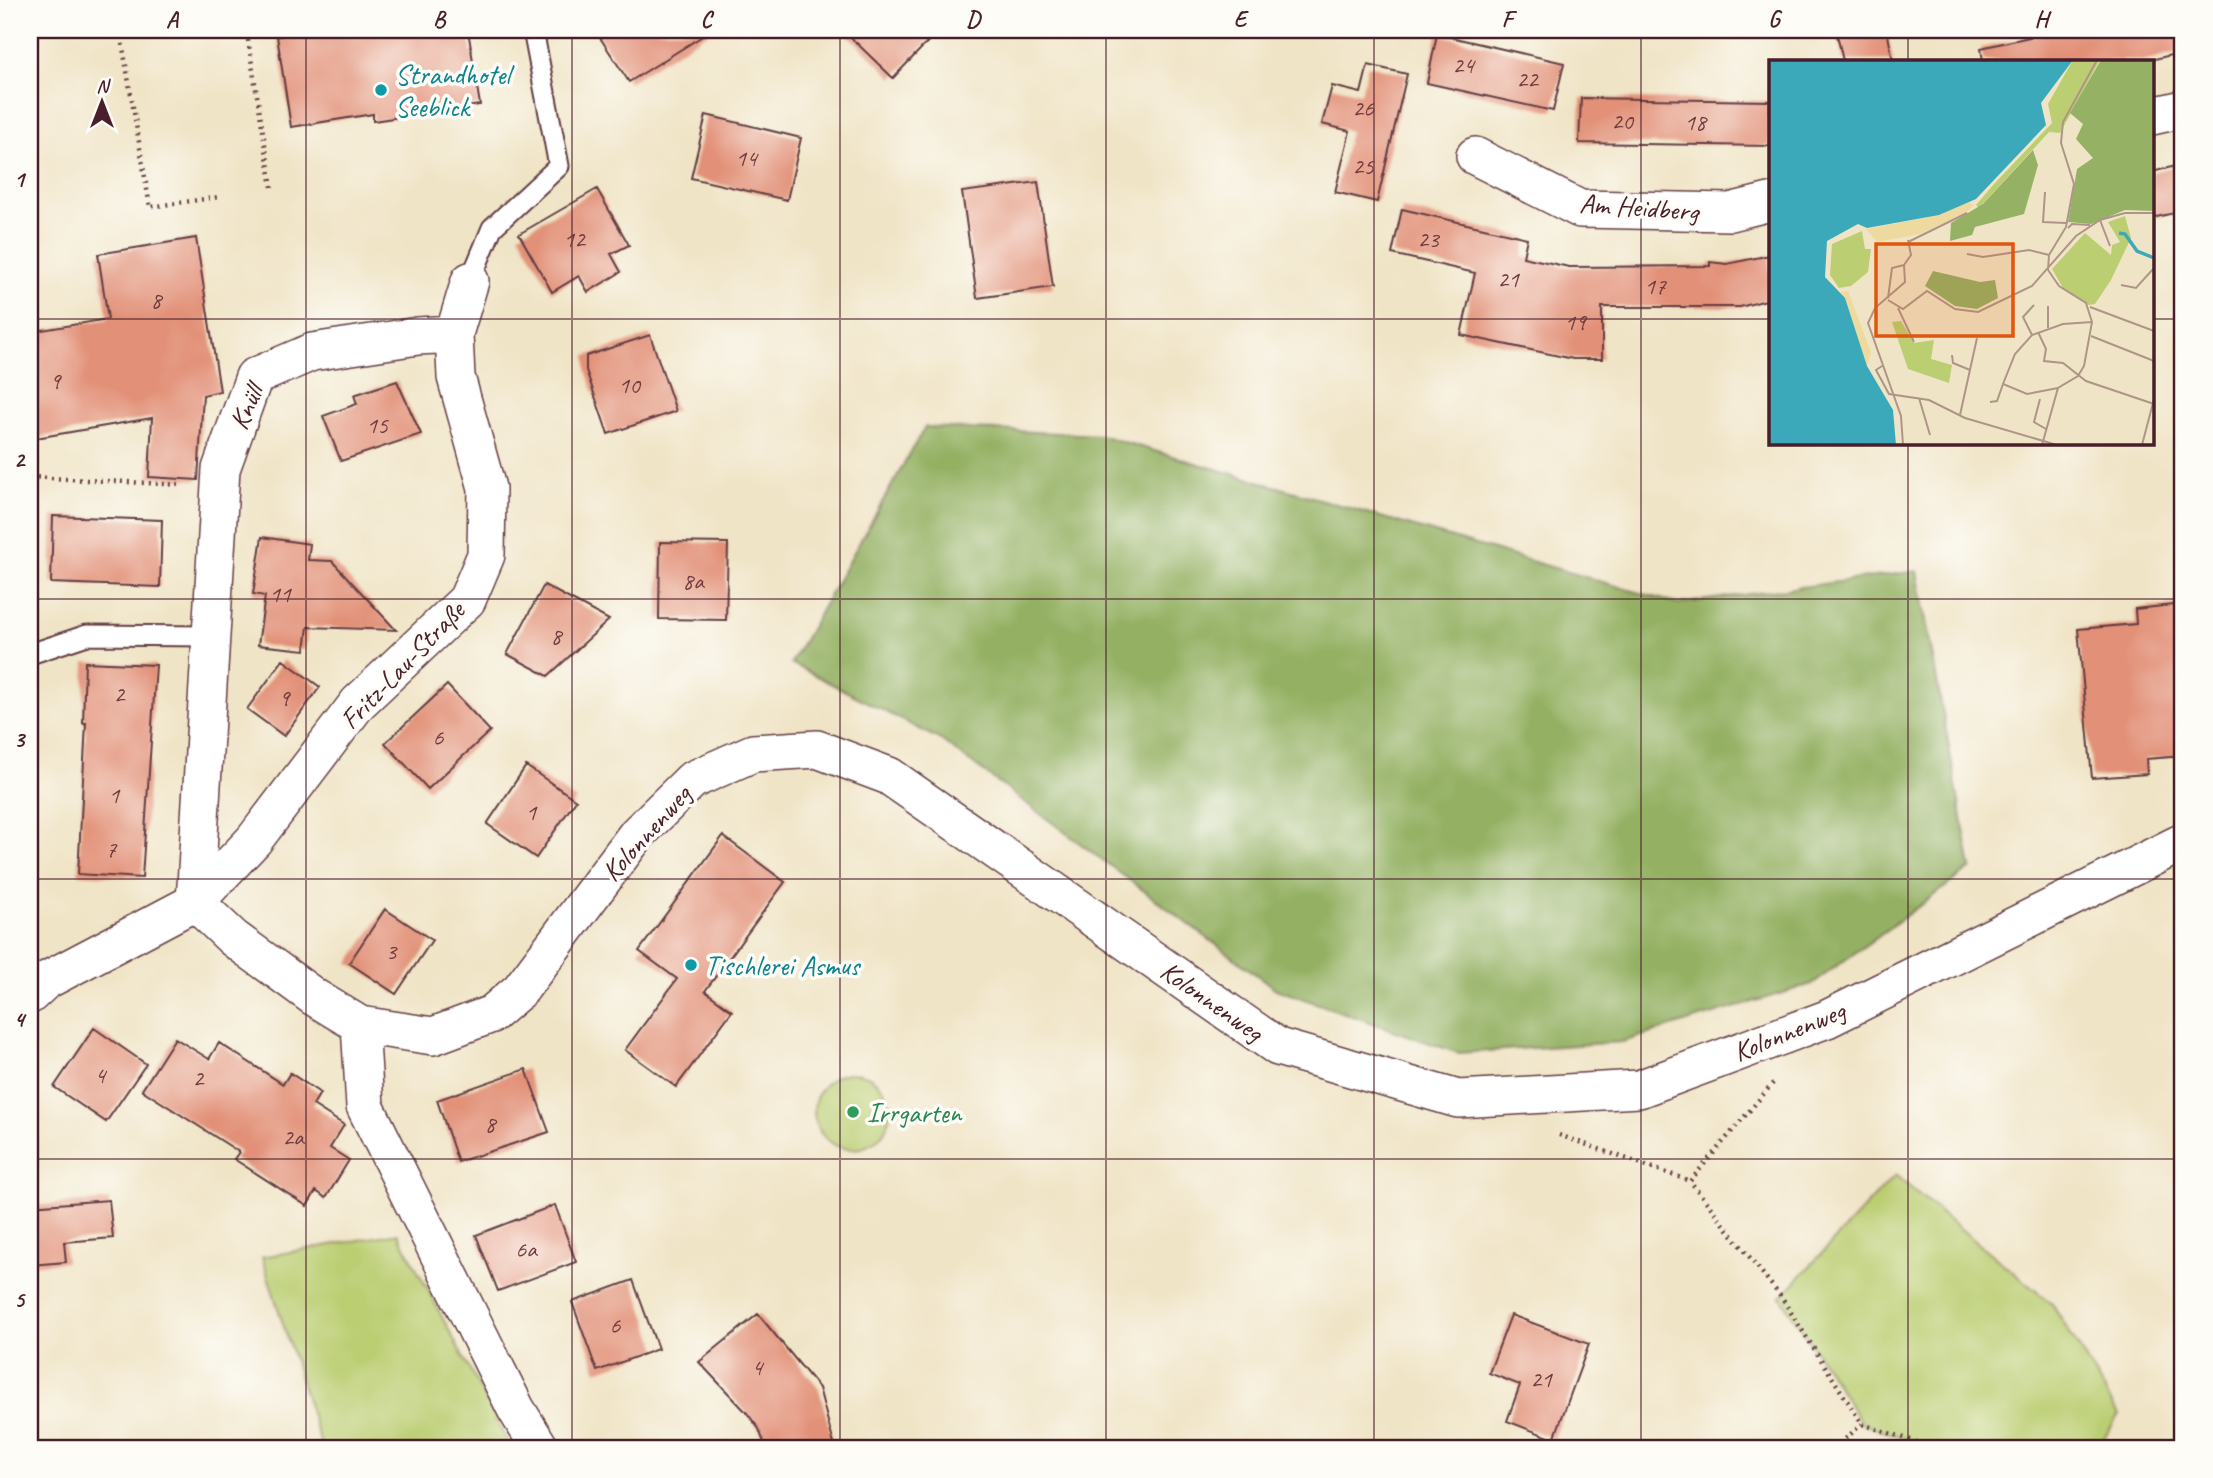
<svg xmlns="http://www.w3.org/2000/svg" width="2213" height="1478" font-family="Caveat,sans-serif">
  <rect width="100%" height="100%" fill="#fdfcf7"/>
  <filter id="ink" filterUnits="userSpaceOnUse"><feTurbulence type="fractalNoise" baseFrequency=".0143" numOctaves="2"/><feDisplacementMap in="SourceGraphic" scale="14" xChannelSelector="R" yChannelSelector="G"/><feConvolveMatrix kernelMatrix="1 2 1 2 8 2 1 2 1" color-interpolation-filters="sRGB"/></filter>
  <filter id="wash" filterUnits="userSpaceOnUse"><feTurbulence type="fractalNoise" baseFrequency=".00686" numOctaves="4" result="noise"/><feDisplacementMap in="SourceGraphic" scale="28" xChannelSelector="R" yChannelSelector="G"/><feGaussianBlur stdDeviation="1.57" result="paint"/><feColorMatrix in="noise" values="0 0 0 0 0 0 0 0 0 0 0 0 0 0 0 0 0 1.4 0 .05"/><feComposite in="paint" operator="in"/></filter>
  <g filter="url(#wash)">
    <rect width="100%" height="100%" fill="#f0e4c6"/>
    <path fill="#bbce72" stroke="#82764e" stroke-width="2" d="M814 1111a38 38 0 1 1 76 0a38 38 0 1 1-76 0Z
      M1895 1175 2053 1305 2119 1415 2097 1448H1935L1862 1424 1781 1297Z
      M398 1233 511 1448H322L262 1257Z"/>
    <path fill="#94b164" stroke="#6f6848" stroke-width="2" d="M925 427 1100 435 1678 604 1917 571 1971 868 1812 984 1622 1042 1458 1053 1276 989 941 740 791 663Z"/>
    <g id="blocks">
      <path fill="#e29077" d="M320 30H468L480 105 373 121V114L291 127 277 36Z
        M595 30H712L629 82Z
        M843 30H939L893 78Z
        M1836 30H1887L1893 61H1843Z
        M2060 30H2183V52L2147 61H1983L1981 48Z
        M1437 34 1564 63 1553 111 1427 83Z
        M1368 65 1407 74 1377 202 1335 192 1350 131 1322 124 1332 86 1361 93Z
        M1581 98 1770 101V146L1579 143Z
        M706 115 801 138 787 200 691 178Z
        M2183 164V211L2152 218V172Z
        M1038 182 1053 287 977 298 962 192Z
        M597 189 629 245 611 254 621 272 588 292 579 276 552 292 519 234Z
        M1402 209 1527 238 1523 257 1569 267 1710 266V262L1727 264 1770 255V299L1740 307H1602V359H1573L1461 335 1475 273 1392 254Z
        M196 238 220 391 203 395 198 480 149 477 152 418 30 439V332L108 319 98 254Z
        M650 335 676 411 608 434 586 370V356Z
        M397 381 421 434 341 461 323 416 357 404 354 395Z
        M53 516 162 520 160 587 51 583Z
        M262 537 310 544 308 560 332 561 396 630 308 627 305 650 258 645 265 596 253 594Z
        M660 542 728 543 726 620 659 619Z
        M544 585 609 620 548 676 507 654Z
        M2183 604V756L2146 759 2147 774 2092 778 2078 629 2136 624 2135 609Z
        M283 660 320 687 284 736 247 709Z
        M85 662 156 665 142 878 78 874 86 723H83Z
        M447 685 490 731 428 789 385 743Z
        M526 766 576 800 536 858 487 824Z
        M723 836 785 882 705 991 732 1011 676 1087 625 1050 677 979 639 951Z
        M385 909 432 940 396 994 349 963Z
        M94 1028 146 1064 106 1122 54 1087Z
        M175 1038 209 1059 219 1043 283 1084 290 1073 320 1093 313 1105 344 1125 330 1148 349 1160 326 1198 316 1191 307 1206 234 1159 239 1152 142 1090Z
        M526 1069 549 1132 458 1162 437 1100Z
        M109 1200 113 1238 64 1242 66 1262 30 1265V1206Z
        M555 1205 576 1262 498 1291 476 1235Z
        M633 1280 658 1349 597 1371 572 1302Z
        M758 1314 819 1388 835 1448H766L759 1429 747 1413 699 1362Z
        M1511 1315 1589 1344 1554 1439 1507 1421 1520 1385 1489 1373Z"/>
    </g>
  </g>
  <g filter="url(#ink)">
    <use href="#blocks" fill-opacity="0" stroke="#633d42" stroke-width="2"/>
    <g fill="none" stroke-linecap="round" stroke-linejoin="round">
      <g stroke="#633d42" stroke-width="23">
        <path id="lane" d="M470 281 492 228 559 166 533 30
          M30 654 87 635 210 636"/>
      </g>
      <g stroke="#633d42" stroke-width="40">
        <path id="street" d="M2152 116 2183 109
          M1475 156 1580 209 1730 212 1770 202
          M195 902 233 938 314 997 360 1025 433 1036 492 1014 520 990 637 834 692 780 753 753 817 749 889 776 1278 1047 1458 1099 1639 1089 1827 1019 2183 842
          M195 902 221 469 254 377 312 352 418 336 454 334
          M30 995 45 981 195 902 254 840 358 703 467 600 486 555 487 488 456 377 454 334 470 281
          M360 1025 365 1106 516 1409 540 1448"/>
      </g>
      <path stroke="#633d42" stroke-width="4.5" stroke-dasharray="2 5" stroke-linecap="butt" d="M120 30 150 207 219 197
        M272 187 247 34 274 30
        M30 477 183 485
        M1773 1083 1690 1181 1781 1297 1862 1424 1935 1448
        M1559 1135 1690 1181
        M1835 1448 1862 1424"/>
      <use href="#lane" stroke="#fff" stroke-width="19"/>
      <use href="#street" stroke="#fff" stroke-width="37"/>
    </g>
  </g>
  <path fill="none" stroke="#4a1f2b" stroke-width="2" stroke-opacity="0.55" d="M306 30V1448M572 30V1448M840 30V1448M1106 30V1448M1374 30V1448M1641 30V1448M1908 30V61M30 319H1770M2152 319H2183M1908 443V1448M30 599H2183M30 879H2183M30 1159H2183"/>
  <g fill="#0f9aa8" stroke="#fdfcf7" stroke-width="2.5">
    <circle cx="381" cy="90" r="7"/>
    <circle cx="691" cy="965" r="7"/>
  </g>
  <circle fill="#2e9e5b" stroke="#fdfcf7" stroke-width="2.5" cx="853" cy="1112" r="7"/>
  <g text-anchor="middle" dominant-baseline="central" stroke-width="7" stroke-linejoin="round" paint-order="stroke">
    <g font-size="24" fill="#703b3e">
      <text x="1463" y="65">24</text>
      <text x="1527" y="79">22</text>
      <text x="1363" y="108">26</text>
      <text x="1622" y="121">20</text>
      <text x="1695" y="122">18</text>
      <text x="746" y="158">14</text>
      <text x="1363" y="166">25</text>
      <text x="574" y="239">12</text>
      <text x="1428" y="239">23</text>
      <text x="1508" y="279">21</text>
      <text x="1655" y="286">17</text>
      <text x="156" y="300">8</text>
      <text x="1575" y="322">19</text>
      <text x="55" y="381">9</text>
      <text x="629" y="385">10</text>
      <text x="377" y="425">15</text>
      <text x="693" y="581">8a</text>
      <text x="280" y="594">11</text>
      <text x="556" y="636">8</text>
      <text x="119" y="694">2</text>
      <text x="284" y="698">9</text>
      <text x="438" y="737">6</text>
      <text x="114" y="795">1</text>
      <text x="531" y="812">1</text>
      <text x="111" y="849">7</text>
      <text x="391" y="951">3</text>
      <text x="100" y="1075">4</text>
      <text x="198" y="1078">2</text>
      <text x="490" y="1124">8</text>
      <text x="293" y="1137">2a</text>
      <text x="526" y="1249">6a</text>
      <text x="615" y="1325">6</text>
      <text x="757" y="1367">4</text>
      <text x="1541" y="1379">21</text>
    </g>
    <g font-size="28" fill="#0d838f" stroke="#fdfcf7" text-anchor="start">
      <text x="395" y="74">Strandhotel<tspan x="395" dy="32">Seeblick</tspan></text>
      <text x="705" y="965">Tischlerei Asmus</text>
    </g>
    <g font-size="28" fill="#4a1f2b" stroke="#fdfcf7">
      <text transform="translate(1639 207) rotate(4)">Am Heidberg</text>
      <text transform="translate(246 407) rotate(-66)">Knüll</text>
      <text transform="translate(402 665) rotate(-46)">Fritz-Lau-Straße</text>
      <text transform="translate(646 833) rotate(-48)">Kolonnenweg</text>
      <text transform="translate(1212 1001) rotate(35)">Kolonnenweg</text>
      <text transform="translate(1789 1031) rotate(-22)">Kolonnenweg</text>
    </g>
    <g font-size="28" fill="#27864d" stroke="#fdfcf7" text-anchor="start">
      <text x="867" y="1112">Irrgarten</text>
    </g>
  </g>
  <g transform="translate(1769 60)">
    <rect width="385" height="385" fill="#f0e4c6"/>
    <path d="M304 0H331L291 73 280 72 210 148 207 145 225 124 283 63 279 44ZM356 156 362 178 342 220 326 244 320 245 294 228 283 209 316 173 342 195 343 185 351 182 339 162ZM93 171 96 189H102L99 212 82 226 70 228 61 215 63 184ZM132 261 145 283 165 280 162 299 183 305 180 323 139 309 123 262Z" fill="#bbce72"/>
    <path d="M332 0H385V151L356 150 322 164 299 162 308 109 324 98 307 79 314 64 301 53ZM264 90 269 105 255 154 206 167 203 175 181 181 182 163 214 144ZM164 211 211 222 226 220 229 238 208 249 186 246 156 226Z" fill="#94b164"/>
    <path d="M197 141 205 145 197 153 151 174 108 182 97 169 156 158ZM79 231 102 292 98 306 72 232Z" fill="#eeda9e"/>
    <path d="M0 0H304L272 43 277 65 207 139 170 155 98 168 89 164 58 181 56 217 76 238 98 306 124 350 127 385H0Z" fill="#3ca9bb"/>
    <path fill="none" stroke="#3ca9bb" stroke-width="3.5" d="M0 33 23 0M0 62 40 0M0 102 65 0M350 173 356 174 368 191 385 198M0 302 69 330M70 330 19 277 13 237 15 200 32 158 58 117 118 0M20 385 69 331"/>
    <path fill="none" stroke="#ae9588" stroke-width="2" d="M276 132 274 162 297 163M331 160 341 186M299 168 303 164 321 165M139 182 198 153M198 194 214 197 260 190 280 195M279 210 280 195 297 167 305 124 292 83 294 62 328 0M352 225 367 228 385 208M119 238 123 208 135 205M119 240 134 249 158 231 186 249 209 252 263 226 307 176 331 160 356 153H385M279 246V268M321 247 385 271M129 248 145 282M269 272 277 289 275 301 294 303 317 321 385 344M263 275 254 257 265 245M322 276 385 301M183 295 184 303 201 310M113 306 107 310 120 334 160 340 196 358 288 385M289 328 258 334 234 324 246 294 263 275 294 264 323 262M150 338 161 375M271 339 265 362 277 369M221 342 228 341 234 324M191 355 208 278M134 385 132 356 99 263 106 248 136 222 135 205 142 195 139 180M273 385 289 328 309 316 315 306 323 262 317 243 290 226 279 210M373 385 385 339"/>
    <path fill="#e0560e" fill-opacity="0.15" stroke="#e0560e" stroke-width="3.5" d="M107 184H244V276H107Z"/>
    <rect width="385" height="385" fill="none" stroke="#4a1f2b" stroke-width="3.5"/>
  </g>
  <rect width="2213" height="1478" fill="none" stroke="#fdfcf7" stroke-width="77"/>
  <g transform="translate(102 102)" stroke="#fdfcf7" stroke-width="5" paint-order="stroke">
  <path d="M0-5L12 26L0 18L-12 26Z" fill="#4a1f2b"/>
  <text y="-10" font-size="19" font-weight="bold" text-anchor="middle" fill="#4a1f2b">N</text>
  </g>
  <rect x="38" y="38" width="2136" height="1402" fill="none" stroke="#4a1f2b" stroke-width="2.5"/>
  <g font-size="23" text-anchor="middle" font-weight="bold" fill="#4a1f2b">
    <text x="172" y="27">A</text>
    <text x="439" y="27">B</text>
    <text x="706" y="27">C</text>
    <text x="973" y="27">D</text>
    <text x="1240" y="27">E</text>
    <text x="1507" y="27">F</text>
    <text x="1774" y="27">G</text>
    <text x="2041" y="27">H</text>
    <text x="19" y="187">1</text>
    <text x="19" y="467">2</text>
    <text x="19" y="747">3</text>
    <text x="19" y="1027">4</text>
    <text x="19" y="1307">5</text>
  </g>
</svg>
